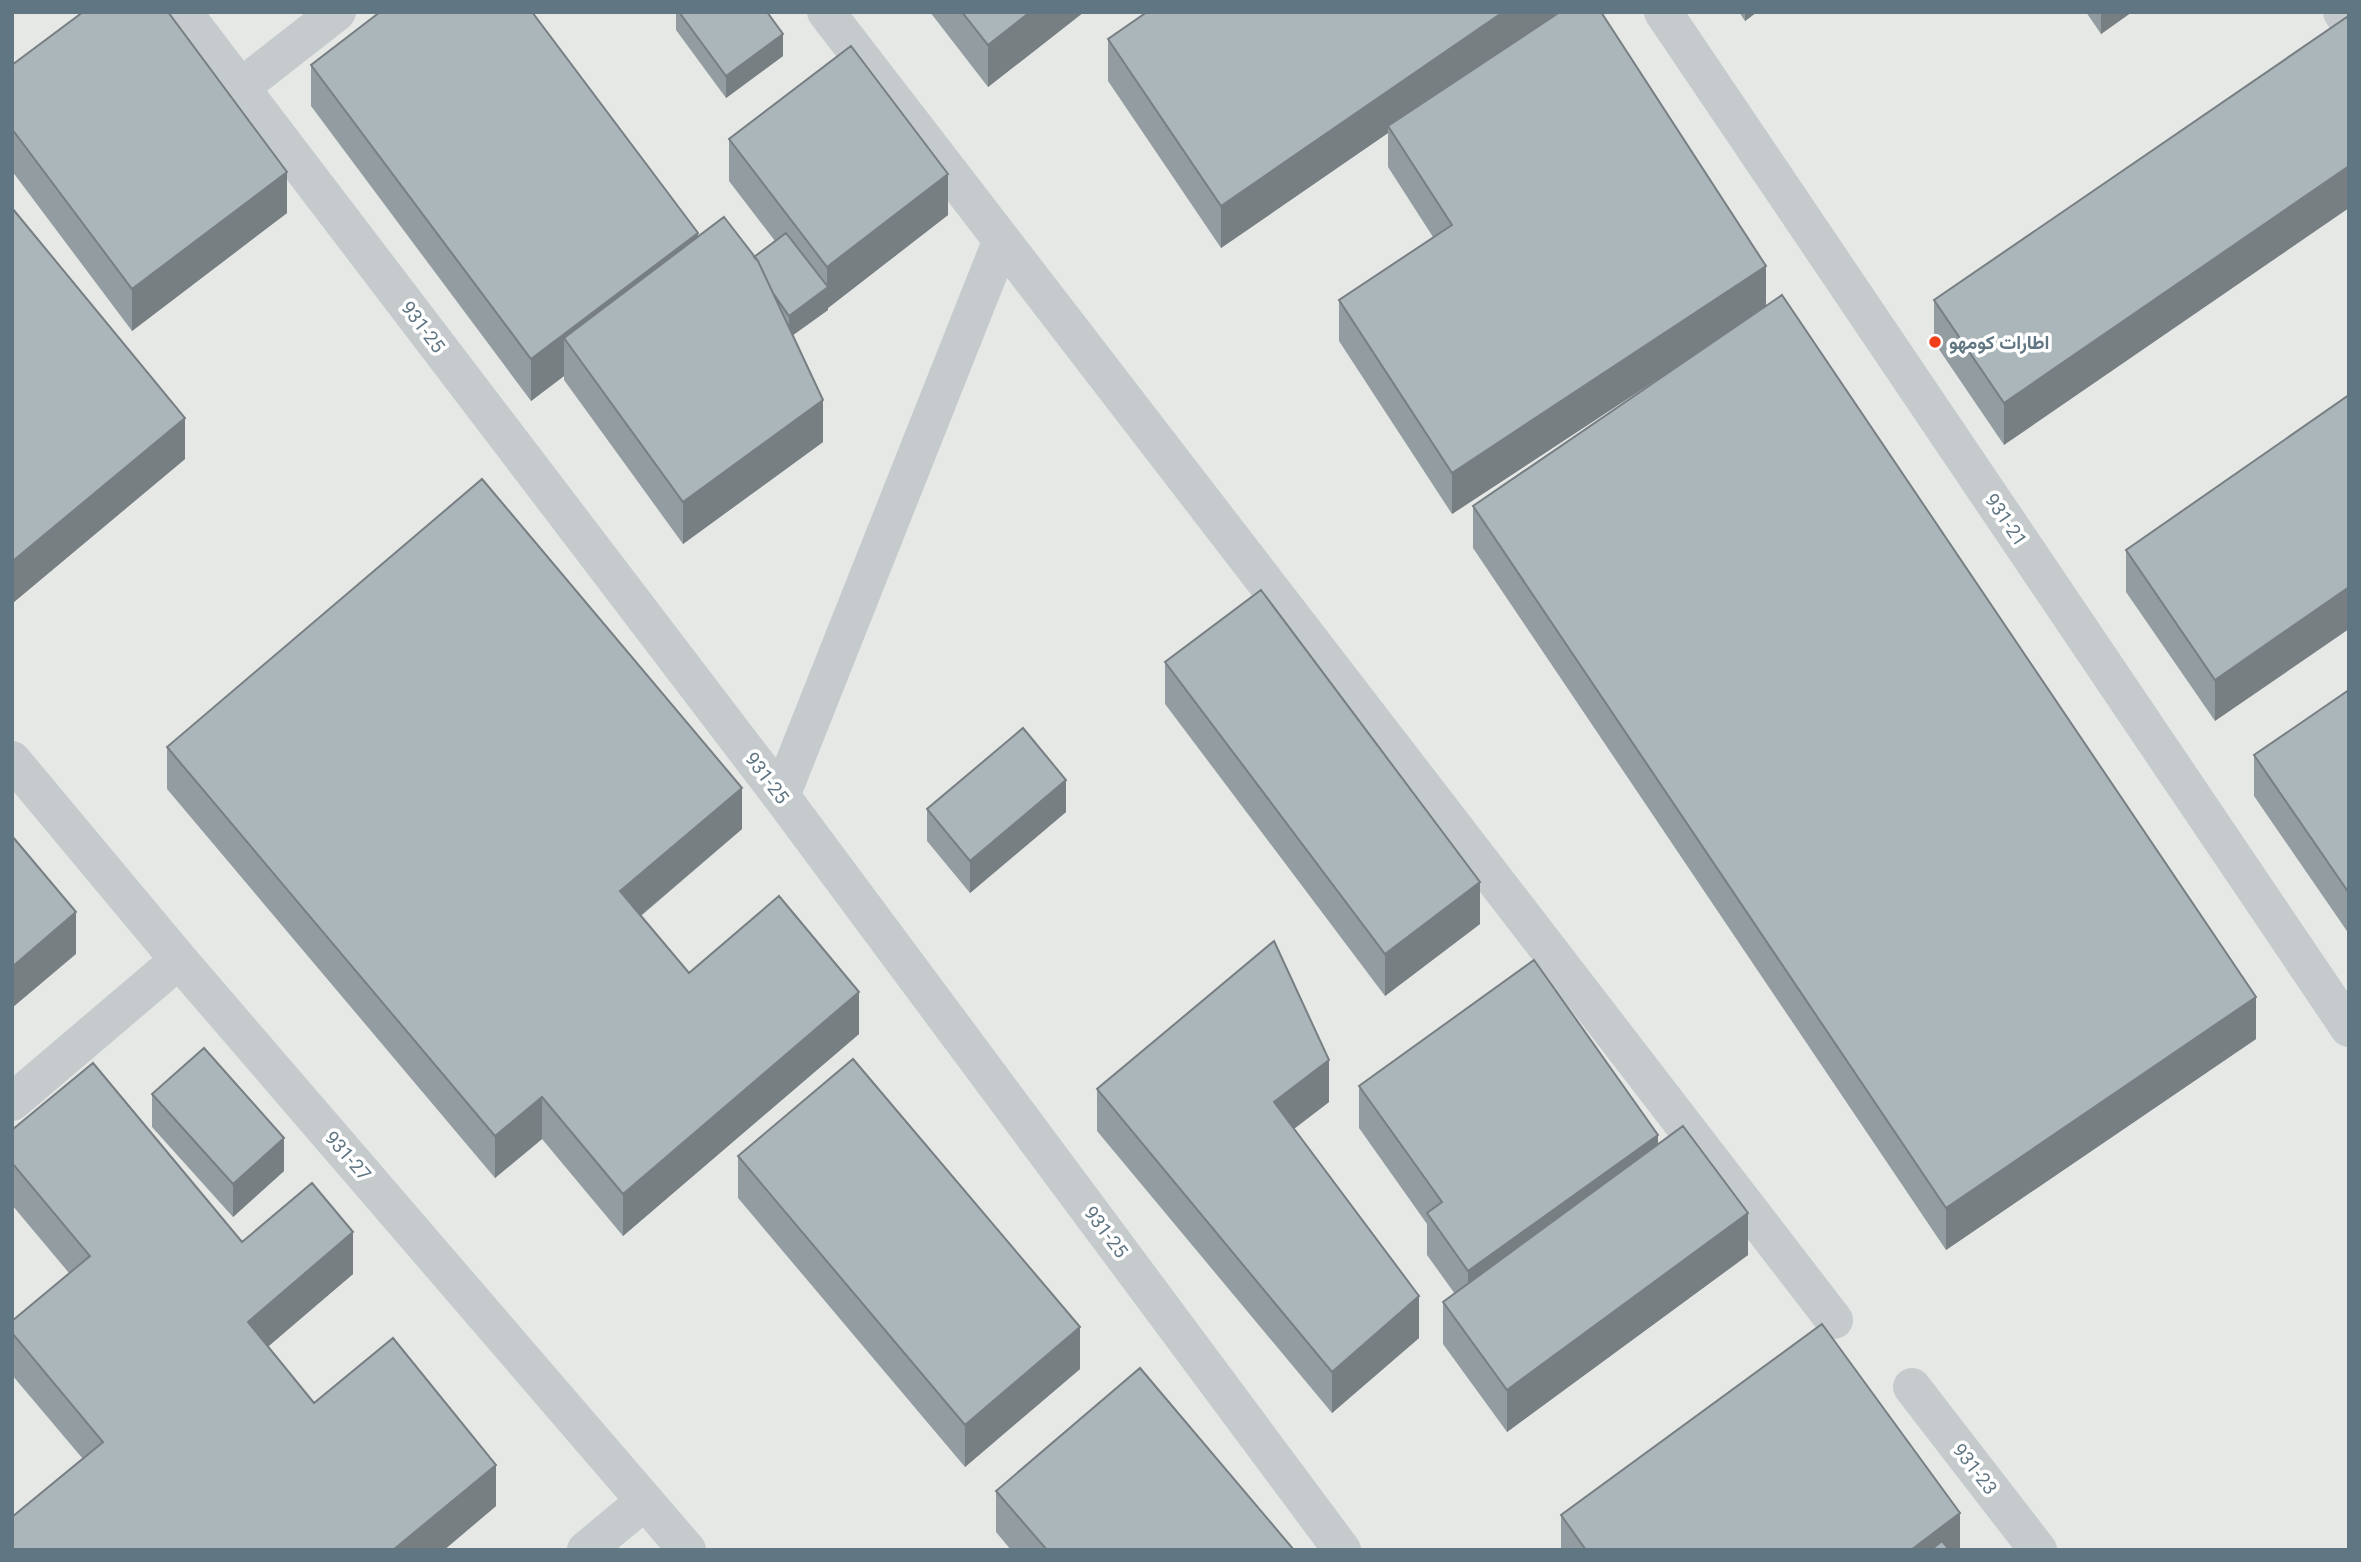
<svg xmlns="http://www.w3.org/2000/svg" width="2361" height="1562" font-family="Roboto,Vazirmatn,sans-serif">
  <rect width="100%" height="100%" fill="#f8f8f5"/>
  <path fill="#e6e8e6" d="M12 12H2349V1550H12Z"/>
  <g fill="none" stroke-linecap="round" stroke-linejoin="round">
    <path stroke="#c5cacd" stroke-width="38" d="M183 12 781 796 1342 1550
      M826 12 1834 1320
      M1663 12 2349 1028
      M2342 12 2349 23
      M241 87 337 12
      M12 760 179 960 687 1550
      M781 796 1001 242
      M12 1102 179 960
      M1912 1387 2038 1550
      M586 1550 645 1501"/>
  </g>
  <path fill="#939da1" d="M676 12H767L783 56 726 98 676 30Z
    M930 12H1084L988 87Z
    M1601 12 1766 306 2256 1039 1946 1250 1473 548V506L1694 355 1452 514 1339 341V300L1433 237 1388 167V133L1221 248 1108 81V39Z
    M1739 12H1757L1745 21Z
    M2086 12H2132L2101 34Z
    M2349 20 2004 445 1934 342V300Z
    M12 65 287 213 132 331 12 171Z
    M311 65 698 237 754 257 775 241 729 181V139L948 215 828 308V310L793 335 823 442 683 544 564 380V376L531 401 311 106Z
    M12 208 185 459 14 602 12 600Z
    M2349 395 2215 721 2126 592V550Z
    M1165 662 1480 924 1385 996 1165 704Z
    M2349 690V934L2254 796V755Z
    M167 747 742 829 641 916 689 973 859 1034 623 1236 542 1139 495 1178 167 789Z
    M927 809 1066 812 970 893 927 841Z
    M1359 1086 1658 1145 1748 1255 1507 1432 1443 1344V1302L1455 1294 1427 1255V1224L1359 1128Z
    M1097 1089 1329 1102 1294 1129 1419 1338 1332 1413 1097 1131Z
    M152 1094 284 1171 233 1217 152 1127Z
    M12 1130 242 1242 353 1274 268 1346 314 1403 496 1506 444 1550H12L83 1459 12 1375V1321L69 1273 12 1205Z
    M738 1156 1080 1369 965 1467 738 1198Z
    M996 1491 1294 1550H1011L996 1532Z
    M1561 1515 1960 1550H1561Z"/>
  <path fill="#787f83" d="M1030 12H1084L988 87V45Z
    M1503 12H1564L1388 126V133L1221 248V206Z
    M1745 12H1757L1745 21Z
    M2101 12H2132L2101 34Z
    M783 34V56L726 98V76Z
    M2349 166V208L2004 445V403Z
    M287 172V213L132 331V289Z
    M948 174V215L828 308V310L789 338V316L827 288V267Z
    M698 233V275L564 338V376L531 401V359Z
    M1766 266V308L1452 514V473Z
    M823 400V442L683 544V502Z
    M185 418V459L14 602V560Z
    M2349 587V629L2215 721V680Z
    M1066 780V812L970 893V861Z
    M742 788V829L620 933V891Z
    M1480 882V924L1385 996V954Z
    M76 912V954L12 1008V967Z
    M859 992V1034L623 1236V1194Z
    M2256 997V1039L1946 1250V1208Z
    M1329 1060V1102L1274 1144V1102Z
    M542 1097V1139L495 1178V1136Z
    M1658 1135V1176L1468 1313V1271Z
    M284 1138V1171L233 1217V1184Z
    M1748 1213V1255L1507 1432V1390Z
    M353 1232V1274L248 1364V1322Z
    M1419 1296V1338L1332 1413V1372Z
    M1080 1327V1369L965 1467V1425Z
    M496 1465V1506L444 1550H393Z
    M1960 1513V1550H1911Z"/>
  <path fill="#abb6bb" stroke="#787f83" stroke-width="2" d="M83 12H168L287 172 132 289 12 129V65Z
    M380 12H532L698 233 531 359 311 65Z
    M679 12H767L783 34 726 76Z
    M962 12H1030L988 45Z
    M1147 12H1503L1221 206 1108 39Z
    M1560 12H1601L1766 266 1452 473 1339 300 1452 225 1388 126Z
    M2347 17 2349 20V166L2004 403 1934 300Z
    M851 46 948 174 827 267 729 139Z
    M12 208 185 418 14 560 12 558Z
    M724 217 758 261 823 400 683 502 564 338Z
    M786 233 828 287 789 316 773 293 758 261 754 257Z
    M1782 295 2256 997 1946 1208 1473 506Z
    M2349 395V587L2215 680 2126 550Z
    M482 479 742 788 620 891 689 973 779 896 859 992 623 1194 542 1097 495 1136 167 747Z
    M1261 590 1480 882 1385 954 1165 662Z
    M2349 690V893L2254 755Z
    M1023 728 1066 780 970 861 927 809Z
    M12 836 76 912 12 967Z
    M1274 941 1329 1060 1274 1102 1419 1296 1332 1372 1097 1089Z
    M1534 960 1658 1135 1468 1271 1427 1213 1442 1202 1359 1086Z
    M204 1048 284 1138 233 1184 152 1094Z
    M853 1059 1080 1327 965 1425 738 1156Z
    M93 1063 242 1242 312 1183 353 1232 248 1322 314 1403 393 1338 496 1465 393 1550H12V1517L103 1442 12 1333V1321L90 1256 12 1163V1130Z
    M1683 1126 1748 1213 1507 1390 1443 1302Z
    M1822 1324 1960 1513 1911 1550H1586L1561 1515Z
    M1140 1368 1294 1550H1047L996 1491Z
    M1942 1541 1949 1550H1931Z"/>
  <circle fill="#f33f19" stroke="#fff" stroke-width="2.5" cx="1935" cy="342" r="7"/>
  <g text-anchor="middle" dominant-baseline="central" stroke-width="7" stroke-linejoin="round" paint-order="stroke">
    <g font-size="19" fill="#607683" stroke="#fff">
      <text transform="translate(423 327) rotate(53)">931-25</text>
      <text transform="translate(2006 520) rotate(56)">931-21</text>
      <text transform="translate(767 778) rotate(53)">931-25</text>
      <text transform="translate(348 1156) rotate(49)">931-27</text>
      <text transform="translate(1106 1232) rotate(53)">931-25</text>
      <text transform="translate(1975 1469) rotate(52)">931-23</text>
    </g>
    <g font-size="19" font-weight="bold" fill="#607683" stroke="#fff" text-anchor="start">
      <text x="1949" y="342">اطارات كومهو</text>
    </g>
  </g>
  <rect width="2361" height="1562" fill="none" stroke="#607683" stroke-width="28"/>
</svg>
